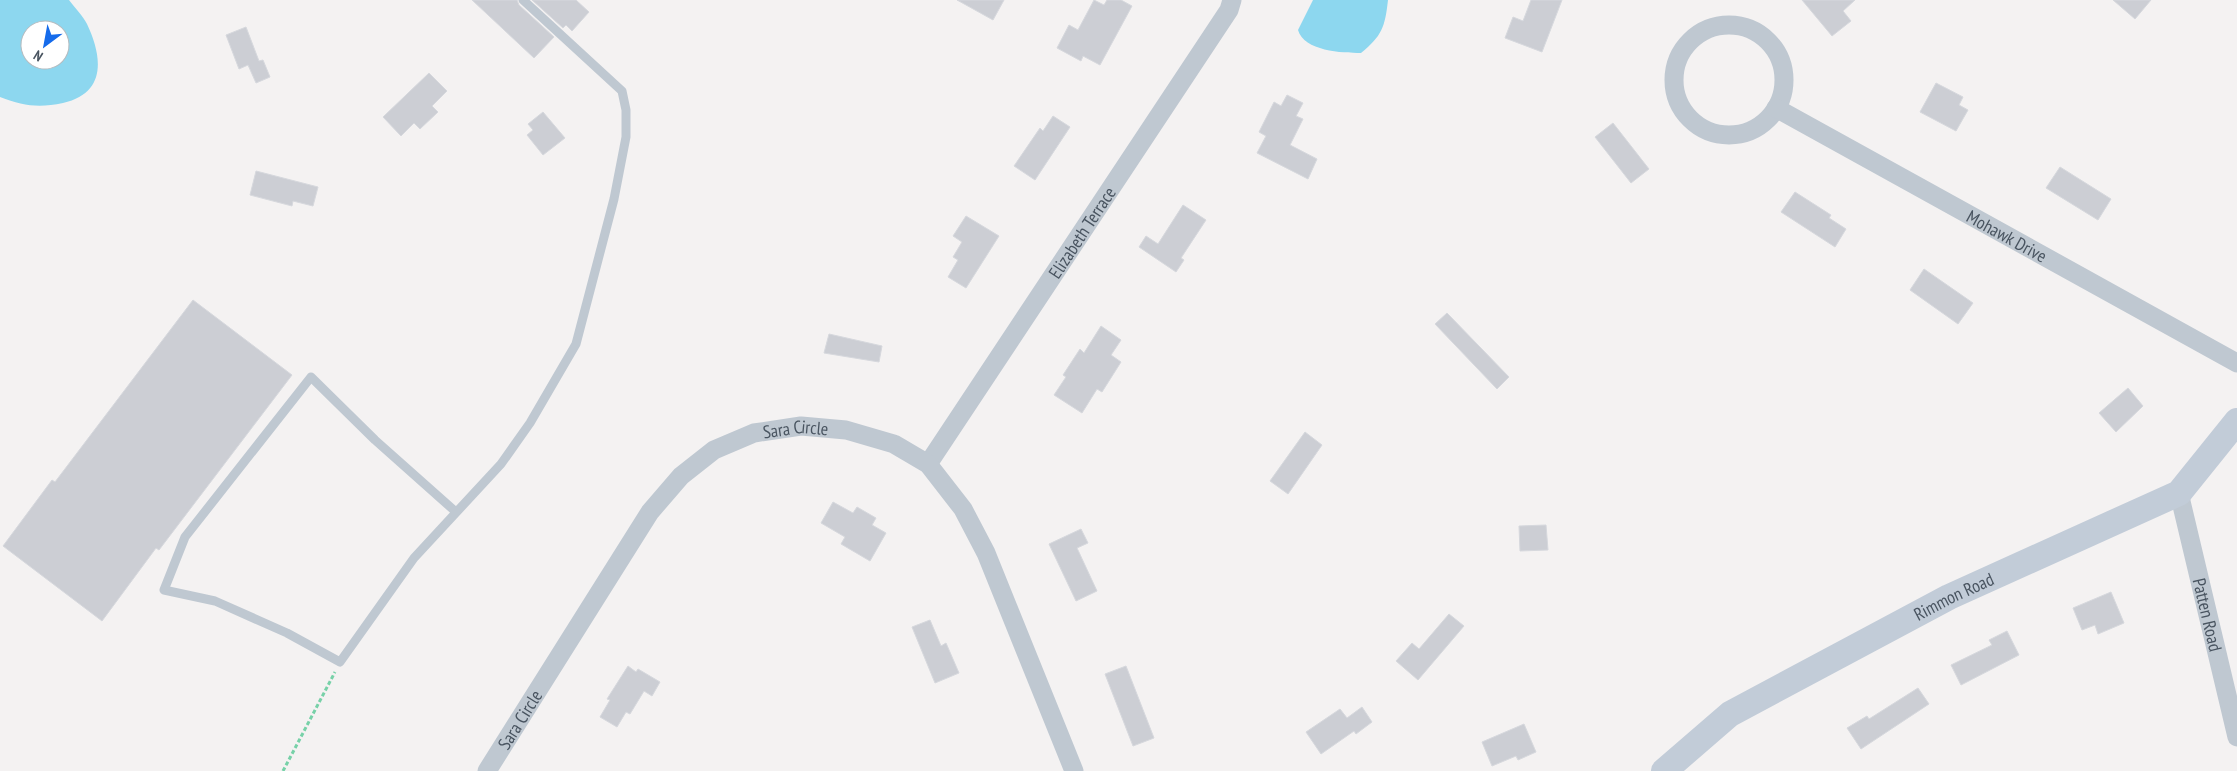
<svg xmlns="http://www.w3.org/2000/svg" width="2237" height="771" font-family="'PT Sans Narrow',sans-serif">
  <rect width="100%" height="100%" fill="#f4f2f2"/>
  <path fill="#8dd7ef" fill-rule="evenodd" d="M0 0H69C75 8 83 16 87 24 103 58 106 93 63 103 39 108 23 106 0 97ZM30 30H60V60H30Z
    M1313 0H1388C1385 27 1382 36 1361 53 1342 53 1304 51 1298 30Z"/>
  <path fill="#ccced4" stroke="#d6d8dd" d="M472 0H517L519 5 554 37 534 58Z
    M532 0H576L589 12 572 31 566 25 563 28Z
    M957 0H1004L993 20Z
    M1094 0 1104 5 1107 0H1121L1132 6 1100 65 1083 56 1081 61 1057 48 1069 25 1078 30Z
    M1531 0H1562L1542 52 1505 38 1513 17 1523 21Z
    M1802 0H1855L1843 11 1851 21 1832 36Z
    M2113 0H2151L2135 19Z
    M246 27 259 61 263 60 270 77 256 83 248 65 239 69 226 35Z
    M429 73 447 91 432 106 438 112 420 129 414 123 401 136 383 117Z
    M1936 83 1963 97 1959 105 1968 110 1956 131 1920 112Z
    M1287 95 1303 103 1296 116 1303 119 1290 145 1317 159 1308 179 1257 153 1266 136 1259 132 1274 102 1281 106Z
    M543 112 565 138 543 155 527 135 533 130 528 124Z
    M1053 116 1070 127 1035 180 1014 166 1040 128 1043 131Z
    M1613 123 1649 169 1631 183 1595 137Z
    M2060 167 2111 199 2098 220 2046 188Z
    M256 171 318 187 313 206 293 201 292 206 250 195Z
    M1795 192 1831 215 1829 218 1846 229 1835 247 1781 212Z
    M1183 205 1206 220 1181 258 1184 260 1176 272 1139 247 1146 236 1158 244Z
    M966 216 999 236 966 288 948 277 958 260 953 257 962 242 953 236Z
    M1924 269 1973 303 1958 324 1910 290Z
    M193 300 292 375 159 550 156 548 102 621 3 546 52 480 55 482Z
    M1447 313 1509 377 1497 389 1435 324Z
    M1101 326 1121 340 1111 355 1121 362 1102 392 1097 389 1082 413 1054 395 1066 377 1063 375 1080 349 1084 353Z
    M829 334 882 346 879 362 824 353Z
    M2128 388 2143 406 2116 432 2099 413Z
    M1305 432 1322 445 1288 494 1270 481Z
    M833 502 853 513 857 507 876 518 872 525 886 533 870 561 841 544 845 537 821 523Z
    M1546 525 1548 550 1520 551 1519 526Z
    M1081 529 1088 543 1077 548 1097 591 1076 601 1049 544Z
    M2111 592 2124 623 2098 634 2095 625 2082 630 2073 608Z
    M1449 614 1464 626 1418 680 1396 661 1412 643 1419 649Z
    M930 620 941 646 946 643 959 673 935 683 912 627Z
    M2007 631 2019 655 1961 685 1951 665 1992 645 1989 640Z
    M628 666 636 672 638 669 660 682 652 696 644 691 630 714 626 712 617 727 600 717 610 700 607 699Z
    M1126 666 1154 738 1133 746 1105 674Z
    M1918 688 1929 704 1861 749 1847 728 1867 716 1869 719Z
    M1362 707 1372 722 1356 734 1354 731 1321 754 1306 732 1340 709 1347 718Z
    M1524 724 1536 752 1518 760 1516 756 1492 766 1482 742Z"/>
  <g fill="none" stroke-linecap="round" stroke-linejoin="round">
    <path stroke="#77d1a8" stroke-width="3" stroke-dasharray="4 2.5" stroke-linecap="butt" d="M283 771 335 672"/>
    <path stroke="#bfc8d1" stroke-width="9" d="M456 512 375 440 311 377 185 537 164 590 215 601 287 633 340 662 414 558 501 464 530 423 576 344 614 199 626 137V110L622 91 523 0"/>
    <g stroke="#bfc8d1" stroke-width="19">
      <circle cx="1729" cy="80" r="55"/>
      <path id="s1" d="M1776 108 2237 363"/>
      <path id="s2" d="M928 464 1229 10 1232 0"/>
      <path id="s3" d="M2179 493 2237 737"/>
      <path id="s4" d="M487 771 650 512 681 476 714 450 754 433 801 426 846 430 894 444 928 464 963 509 986 553 1074 771"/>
    </g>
    <path stroke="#c2ccd8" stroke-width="26" id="s5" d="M1664 771 1730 714 1949 597 2179 493 2237 421"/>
  </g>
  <g text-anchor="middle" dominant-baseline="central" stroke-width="4" stroke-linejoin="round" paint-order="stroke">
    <g font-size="18" fill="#495460" stroke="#fff">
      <text stroke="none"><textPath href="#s2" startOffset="278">Elizabeth Terrace</textPath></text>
      <text stroke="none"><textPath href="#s1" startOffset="264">Mohawk Drive</textPath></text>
      <text stroke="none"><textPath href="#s4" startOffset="481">Sara Circle</textPath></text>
      <text stroke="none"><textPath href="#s5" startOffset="340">Rimmon Road</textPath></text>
      <text stroke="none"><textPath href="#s3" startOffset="125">Patten Road</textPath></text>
      <text stroke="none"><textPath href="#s4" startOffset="61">Sara Circle</textPath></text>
    </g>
  </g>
  <g transform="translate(45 45) rotate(212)"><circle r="24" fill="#ffffff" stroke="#b6bbbf"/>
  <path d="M0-4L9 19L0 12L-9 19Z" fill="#156beb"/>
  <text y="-8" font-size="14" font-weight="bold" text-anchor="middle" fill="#495460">N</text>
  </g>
</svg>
